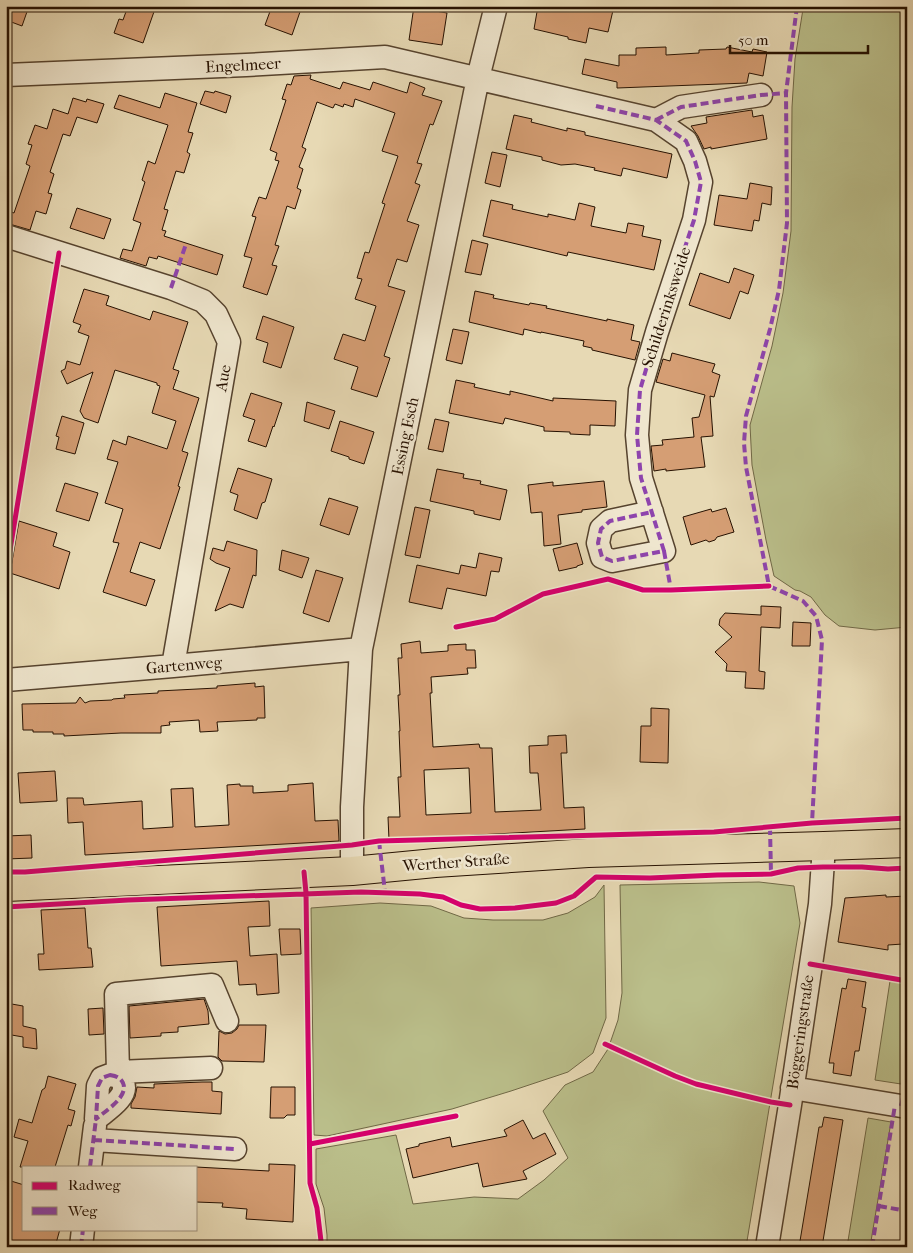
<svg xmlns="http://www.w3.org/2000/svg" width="913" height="1253" font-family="'IM FELL French Canon',serif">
  <rect width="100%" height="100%" fill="#e7d9b4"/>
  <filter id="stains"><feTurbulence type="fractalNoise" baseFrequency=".004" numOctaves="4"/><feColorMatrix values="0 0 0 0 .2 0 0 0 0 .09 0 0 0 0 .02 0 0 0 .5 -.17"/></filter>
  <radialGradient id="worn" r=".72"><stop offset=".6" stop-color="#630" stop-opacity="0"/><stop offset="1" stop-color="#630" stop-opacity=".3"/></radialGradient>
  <path fill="#babe8a" stroke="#706846" d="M761 6H907V627L875 630 839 626 825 615 811 597 800 591 795 590 774 576 766 540 752 465 750 425 772 346 783 293 791 231 792 107 795 59 803 9 787 10Z
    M759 882 794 886 800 923 746 1247H327V1235L324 1208 316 1184V1149L396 1135 413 1204 474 1197 518 1199 544 1180 568 1158 543 1111 565 1085 593 1072 608 1049 618 1020 622 993 620 885Z
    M604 885 606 1018 593 1053 568 1072 511 1091 452 1109 327 1136 314 1135 311 908 380 903 431 906 464 918 493 920H543L568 913 595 897Z
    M890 981 907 983V1050L901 1084 875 1080Z
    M868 1118 891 1122 870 1247H847Z"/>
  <path fill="#d59e74" stroke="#261101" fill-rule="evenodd" d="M9 6H29L22 26 6 20V15Z
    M128 6H156L143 43 114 33 119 19 123 20Z
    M272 6H302L292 35 265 25Z
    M414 6H430V10L447 13 442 45 409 40Z
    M538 6H614L608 32 589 28 586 43 568 39V37L534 29Z
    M666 47V55L699 53V50L726 49 727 47 752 52 753 49 767 52 763 76 749 73 747 83 617 88V82L582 74 585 59 619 66V55H636V48Z
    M311 75 310 79 340 89 343 82 370 90 373 82 407 93 410 82 425 88 422 95 442 101 433 125 430 124 417 163 422 164 415 183 420 185 407 221 419 225 407 262 397 259 388 286 405 291 384 356 390 358 377 397 351 389 358 367 334 359 343 334 365 341 376 306 355 299 362 279 357 278 365 252 369 253 385 204 382 203 398 156 382 151 395 113 355 99 353 107 344 104 343 107 335 104 333 108 317 102 302 147 306 149 299 167 303 169 297 188 301 190 295 209 287 206 275 245 279 246 272 265 277 266 267 295 243 287 252 258 244 256 256 217 252 216 259 197 266 199 279 161 275 160 277 153 270 150 286 100 282 99 287 84 291 85 294 76Z
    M205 91 214 93 215 91 231 96 226 113 200 104Z
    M165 93 197 103 188 132 193 133 187 152 190 154 184 173 176 171 164 209 168 210 162 230 166 231 164 236 223 255 217 275 158 256 157 259 149 257 146 266 120 258 123 249 132 251 141 223 133 220 145 182 142 180 148 161 155 164 168 125 114 108 119 95 160 108Z
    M73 98 86 102 87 99 104 104 97 123 77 117 70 136 63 134 50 172 54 174 48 193 52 194 46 214 36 211 30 230 6 223V210L14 213 30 166 26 164 32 145 28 144 35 125 47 129 53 109 68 114Z
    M752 110 753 117 763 115 767 139 711 149V147L704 149 698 136 691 126 707 123 706 117Z
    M514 115 532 119 531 122 567 131V128L585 132V135L672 154 667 178 623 168 621 176 594 170 595 168 575 164 561 165 542 160V157L506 149Z
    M492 152 507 155 500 187 485 183Z
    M750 183 772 187 771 205 762 203 759 221 754 220 752 231 714 225 719 195 747 199Z
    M491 200 513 205 512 209 548 217V214L575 220 579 203 595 207 591 226 626 233 628 223 644 226 642 236 661 240 654 270 568 252 567 256 483 236Z
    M77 208 111 219 104 239 70 228Z
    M472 240 488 244 481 275 465 272Z
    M734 268 754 275 748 294 740 291 730 319 689 305 700 273 729 283Z
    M84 289 109 296 106 305 150 320 153 311 188 322 173 369 179 371 173 389 199 398 182 451 188 453 178 486 180 487 160 549 140 542 130 572 155 580 146 606 103 592 119 543 113 542 123 509 105 503 118 462 107 459 113 440 126 445 128 436 167 449 176 421 152 413 160 386 157 385V383L115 370 98 423 84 418 80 411 93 372 67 384 61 371 65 369 67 361 80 365 89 336 78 332 81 325 73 322Z
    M475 291 494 295 493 298 529 305 530 303 547 306 546 308 607 321V319L634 325 631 340 640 342 635 360 592 350V348L583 346 584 341 541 332V333L524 329 523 335 469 322Z
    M263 316 294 327 281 368 263 362 268 343 256 339Z
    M453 329 469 332 462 364 446 360Z
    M672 353 715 364 712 372 720 375 714 397 710 396 713 436 701 437 705 467 666 471V469L654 471 651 446 663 445 662 440 694 437 692 418 699 417 705 395 656 382 663 359 670 361Z
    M456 380 475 384 474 387 510 395V391L553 401V398L616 401 615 426 590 425V435L570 434V432L544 431V427L505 418 503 424 449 413Z
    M251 393 282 403 274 427 273 426 266 447 248 441 255 420 243 416Z
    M307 402 335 411 329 429 304 421Z
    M62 416 84 423 75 454 56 449 59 437 56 436Z
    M435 419 449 422 443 452 428 449Z
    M340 421 374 432 364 464 349 459V457L331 451Z
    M238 468 272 479 265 502 262 503 257 519 234 510 238 495 230 492Z
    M437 469 464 474 463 478 481 481 480 484 507 490 500 520 474 514V511L430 501Z
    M604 481 607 507 582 510V512L558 515 561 544 544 546 542 512 531 513 528 485 553 482V486Z
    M65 483 98 493 89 521 56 511Z
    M329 498 358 507 349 535 320 525Z
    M415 507 430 510 420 558 405 555Z
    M726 508 734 532 717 537 715 540 709 542 706 540 691 545 683 517 711 509 712 512Z
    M19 521 57 533 53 546 70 552 59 589 10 573Z
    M227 541 257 550 256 576 253 575 243 608 230 604 215 611 230 568 216 563 210 559 213 548 224 551Z
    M577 543 583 564 577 566V567L559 571 553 549Z
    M282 550 309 558 302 578 279 570Z
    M479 553 502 558 499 572 491 571 486 596 447 588 442 609 409 602 417 565 459 574 461 565 476 568Z
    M316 570 343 578 329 622 303 613Z
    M761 606 781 607 780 628 761 627 759 671 765 672 764 689 745 688 746 672 726 671 727 664 715 652 732 637 719 625 720 619 725 613 761 615Z
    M793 622 811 623 810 646H792Z
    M420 641 421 653 448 651V645L466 644V650H475L476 668H467L468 674 431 677 432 693H430L433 747 479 744 480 748H492L495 812 541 810 538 773H530L529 746 548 745V736L566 735 567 753H561L564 808 584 807 585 829 389 840 388 817H400L398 777H401L399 731H400L398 695H400L398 658H402L401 644ZM469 768 471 813 426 815 424 770Z
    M255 683V687L264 686 265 718H257V720L217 722 218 731 200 732 199 720 169 722 170 725 161 726V733H121L64 736V734H53V732H33V730H23L22 704 76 703 80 697 85 703 90 701 112 700 113 699 125 698 124 695 158 693V691L217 688V686Z
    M651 708 669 709 668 763 640 762 641 726H651Z
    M55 771 57 801 20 803 18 773Z
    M313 783 315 821 338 820 339 841 85 855 83 822 68 823 67 798H83L84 805 142 801 143 829 173 827 171 789 193 788 195 827 229 825 227 785 240 784V786H253V793L288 791V785Z
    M31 835 32 858 6 859V836Z
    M886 895V897L907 896V936H903V944L888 945V950L838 942 845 898Z
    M269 901 270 926 248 927 250 956 277 954 279 993 257 995 256 984 239 985 237 961 161 966 157 907Z
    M85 908 88 948H91L93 967 39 970 38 954H44L41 910Z
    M279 929H300L301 954 281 955Z
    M848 979 866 982 862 1007 866 1008 859 1051H855L851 1076 833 1073 834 1063H829L842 988 846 989Z
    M204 999 208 1011 209 1024 178 1027V1032L161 1033V1036L130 1038 129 1006Z
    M6 1003 23 1006V1026L36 1029 37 1049 23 1047V1037L6 1034Z
    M103 1008 104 1034 89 1035 88 1009Z
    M239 1025H266L264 1062 222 1061 218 1057 219 1031 225 1034 232 1033 237 1029Z
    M48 1076 76 1084 68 1109 75 1111 71 1126 68 1125 55 1167H20L28 1141 14 1137 19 1119 32 1123 42 1090 45 1088Z
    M202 1082H212V1091L222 1092 221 1114 131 1108V1104L135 1097 137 1087 154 1088V1084Z
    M271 1087H295V1115H287L284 1118H270Z
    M824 1117 843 1120 822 1247H799L819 1127H822Z
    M523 1120 533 1139 545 1133 556 1154 523 1171 527 1179 483 1187 478 1163 413 1178 406 1149 419 1146V1144L450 1137 452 1147 507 1136 504 1130Z
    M269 1164 295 1165 293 1222 246 1219 247 1209 222 1207 223 1203 196 1202V1167L269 1171Z
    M11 1181 24 1185V1229H60L55 1247H6V1196Z"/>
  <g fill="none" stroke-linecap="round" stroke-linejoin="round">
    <g stroke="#56432e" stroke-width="25">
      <path id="minor" d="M6 75 246 65 385 57 656 120 686 141 695 161 701 182 694 220 657 332 640 390 637 435 641 478 664 551 612 561 602 557 598 543 601 529 610 521 652 512
        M656 120 681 107 761 95
        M6 236 171 288 203 301 216 314 229 342 173 666
        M6 680 173 666 361 649
        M352 871V807L361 649 478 78 496 6
        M118 1072 211 1068
        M110 1075C116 1076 120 1077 123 1083 129 1097 105 1111 96 1119L98 1086 102 1078Z
        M115 1076 118 1072 116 994 212 985 227 1021
        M792 1088 907 1107
        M94 1140 235 1149
        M90 1167 95 1126
        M81 1247 83 1229
        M767 1247 790 1105 820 904 824 846"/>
    </g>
    <g stroke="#261101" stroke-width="30">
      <path id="major" d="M6 887 352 871 435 863 588 853 824 846 907 843"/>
    </g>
    <use href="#minor" stroke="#efe6ce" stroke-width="22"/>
    <use href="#major" stroke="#e7d9b4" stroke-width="28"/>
    <path stroke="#8e44ad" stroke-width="4" stroke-dasharray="8 4" stroke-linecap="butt" d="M797 6 786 93 787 223 779 290 770 329 746 416 744 443 746 467 769 586 803 601 816 616 822 640 812 823
      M596 106 656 120 686 141 695 161 701 182 694 220 657 332 640 390 637 435 641 478 664 551 612 561 602 557 598 543 601 529 610 521 652 512
      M656 120 681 107 761 95 786 93
      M171 288 186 244
      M664 551 671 590
      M770 827 771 874
      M379 841 385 892
      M110 1075C116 1076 120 1077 123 1083 129 1097 105 1111 96 1119L98 1086 102 1078Z
      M901 1106 907 1080
      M94 1140 235 1149
      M90 1167 96 1119
      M879 1206 907 1211
      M81 1247 83 1229
      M872 1247 895 1105"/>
    <g stroke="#efe6ce" stroke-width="8">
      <path id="cycleway" d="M6 574 59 253
        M456 627 495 619 543 594 608 579 643 590H671L769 586
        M6 872H25L352 845 379 841 714 832 812 823 907 818
        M304 872 306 893 310 1183 317 1208 321 1241 316 1247
        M6 907 128 900 361 892 420 894 443 897 461 905 480 909 515 908 556 903 574 896 596 877 650 878 717 875 771 874 798 868 823 867H862L888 869 907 868
        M810 964 907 981
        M605 1044 675 1076 696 1084 771 1102 790 1105
        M310 1144 456 1116"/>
    </g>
    <use href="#cycleway" stroke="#d6006c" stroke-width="5"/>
  </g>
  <g text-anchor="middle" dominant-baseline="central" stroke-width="5" stroke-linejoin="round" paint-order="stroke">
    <g font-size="16" fill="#261101" stroke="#efe6ce">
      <text transform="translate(243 65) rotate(-3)">Engelmeer</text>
      <text transform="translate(666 307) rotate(-72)">Schilderinksweide</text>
      <text transform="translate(223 378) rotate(-80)">Aue</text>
      <text transform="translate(405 436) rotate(-78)">Essing Esch</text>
      <text transform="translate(184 665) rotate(-5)">Gartenweg</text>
      <text transform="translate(456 862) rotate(-4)">Werther Straße</text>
      <text transform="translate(800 1032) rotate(-82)">Böggeringstraße</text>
    </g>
  </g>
  <rect width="913" height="1253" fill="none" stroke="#e7d9b4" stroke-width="25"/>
  <rect x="8" y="8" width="898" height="1238" fill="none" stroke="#261101" stroke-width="2.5"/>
  <rect x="12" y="12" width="888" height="1228" fill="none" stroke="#261101"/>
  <rect x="22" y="1166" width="175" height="65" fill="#efe6ce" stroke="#9f917c"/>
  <rect x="32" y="1182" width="25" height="8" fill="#d6006c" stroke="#9f917c"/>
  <text x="68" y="1190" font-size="15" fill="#261101">Radweg</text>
  <rect x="32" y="1207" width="25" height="8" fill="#8e44ad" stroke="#9f917c"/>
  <text x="68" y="1216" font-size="15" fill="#261101">Weg</text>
  <path d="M730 45v8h138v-8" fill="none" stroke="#261101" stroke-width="2.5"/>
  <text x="738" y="45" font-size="15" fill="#261101" stroke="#efe6ce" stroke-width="4" paint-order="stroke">50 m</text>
  <rect width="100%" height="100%" filter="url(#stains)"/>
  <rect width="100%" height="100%" fill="url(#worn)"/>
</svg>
